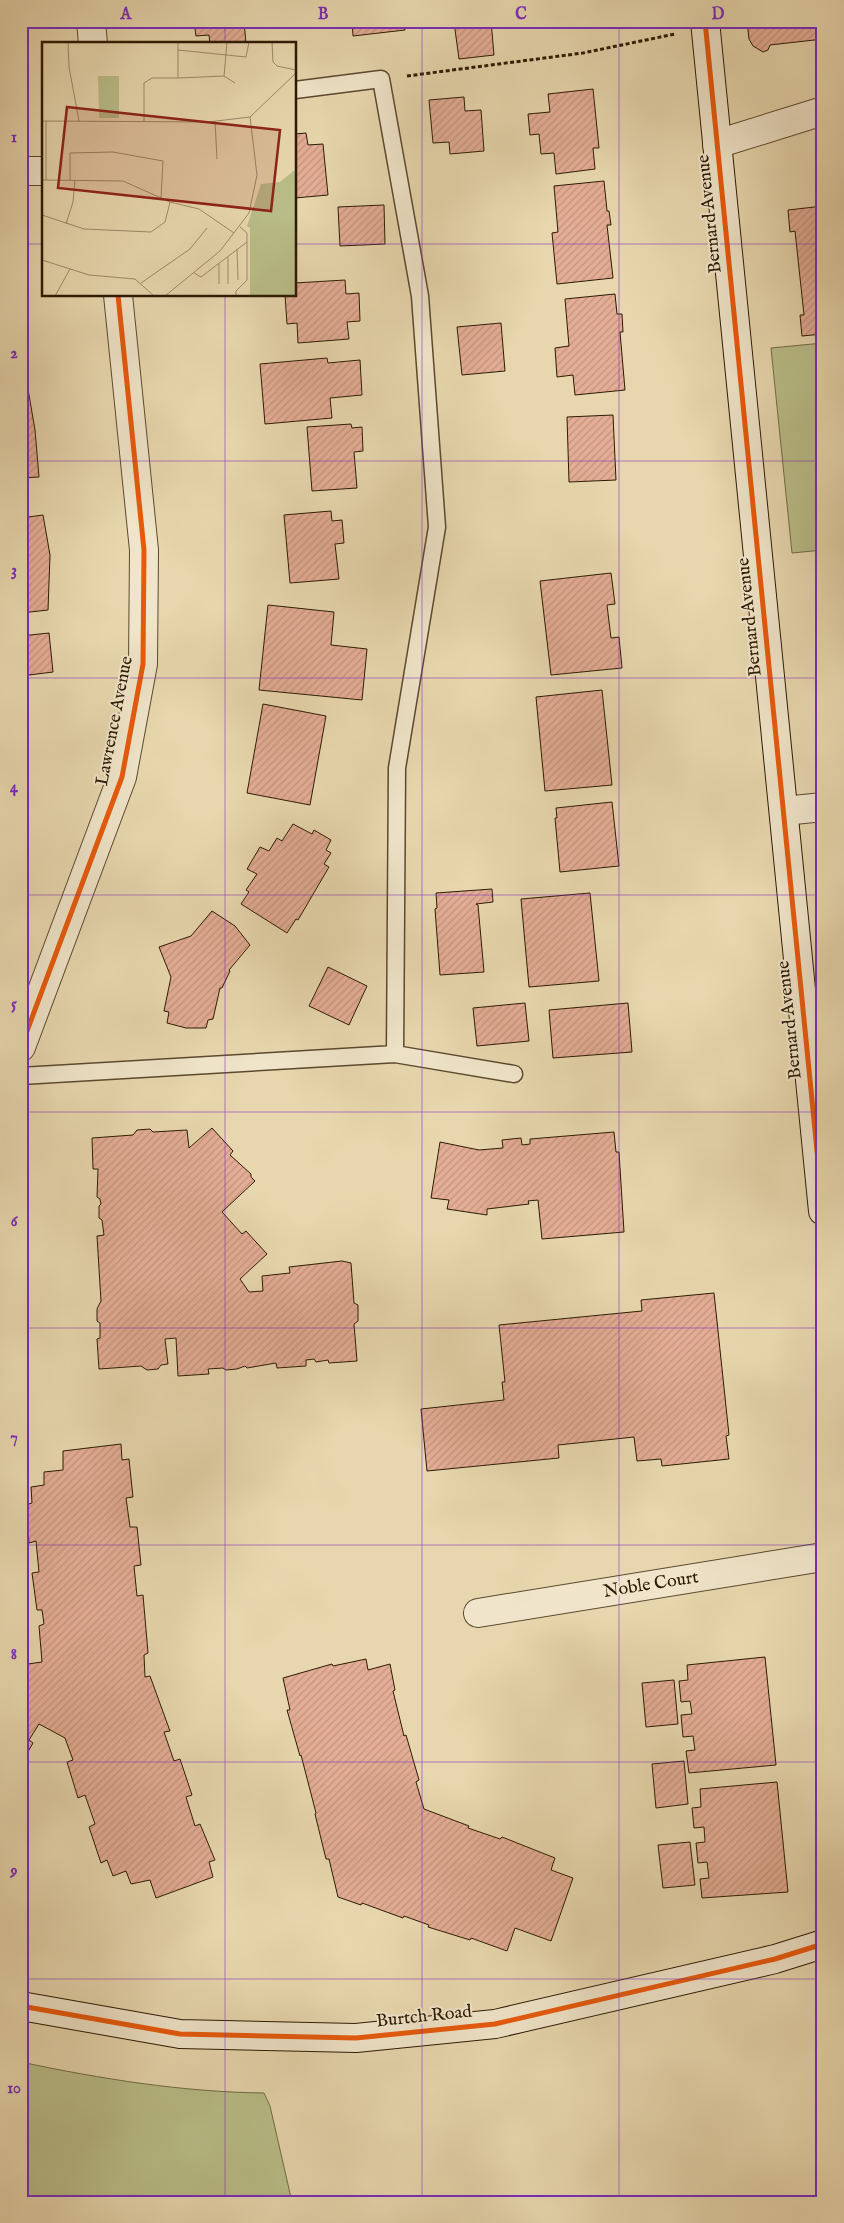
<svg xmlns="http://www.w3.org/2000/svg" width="844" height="2223" font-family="'IM FELL English',serif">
  <defs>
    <pattern id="building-hatch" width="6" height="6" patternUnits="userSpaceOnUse" patternTransform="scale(1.25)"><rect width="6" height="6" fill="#e4ad95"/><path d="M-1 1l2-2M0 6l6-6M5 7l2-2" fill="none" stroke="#c4947f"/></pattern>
  </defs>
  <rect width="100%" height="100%" fill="#e8d7ae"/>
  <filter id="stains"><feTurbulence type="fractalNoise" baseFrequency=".004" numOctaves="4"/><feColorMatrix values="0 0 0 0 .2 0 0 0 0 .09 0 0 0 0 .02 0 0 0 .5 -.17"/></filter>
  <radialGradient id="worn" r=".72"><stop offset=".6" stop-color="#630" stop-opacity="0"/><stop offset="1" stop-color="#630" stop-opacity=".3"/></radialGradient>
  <path fill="#b9bd88" stroke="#726c46" d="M823 343V550L792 553 771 348Z
    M21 2062C101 2079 183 2092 264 2093L270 2106 292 2202H21Z"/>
  <path fill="url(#building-hatch)" stroke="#2c1a03" d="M194 21H244L246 44H210L209 35 196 36Z
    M352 21H404L405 30 353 36Z
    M465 21H491L494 55 459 59 454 22Z
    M747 21H823V39L770 45 768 50 763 52 753 46 749 39Z
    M593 89 599 148H593L595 169 556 174 554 153 541 154 539 134 530 135 528 114 550 112 548 94Z
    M464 97 465 111 481 110 484 151 450 154 449 142 433 143 429 100Z
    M306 133 308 145 323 144 328 195 295 198V134Z
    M604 181 607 211H609L611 225H607L613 278 557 284 552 233 558 232 554 186Z
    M384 205 385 244 340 246 338 207Z
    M823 206V334L802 336 800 315H804L795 231 790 232 788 210Z
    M345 280 346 294 359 293 360 321 347 322 349 339 298 343 297 323 287 324 285 295H295V283Z
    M615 294 617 314H622L623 332H620L625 390 575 395 573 375 557 377 555 348 569 346 565 299Z
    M21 308 24 341 21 342Z
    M501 323 505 371 462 375 457 327Z
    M327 358 328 363 360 360 362 395 330 398 332 418 265 424 260 364Z
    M21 389H28L35 430 39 477 21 478Z
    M613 415 616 480 569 482 567 417Z
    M351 424 352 428 362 427 363 451 354 452 357 488 312 491 307 427Z
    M331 511 332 521 342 520 344 543 335 544 339 579 290 583 284 515Z
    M43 515 50 555 48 610 21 613V518Z
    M611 573 615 604 607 605 611 638 619 637 622 668 551 675 540 581Z
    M268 605 334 612 331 645 367 649 362 700 259 690Z
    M49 633 53 672 21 676V636Z
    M602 690 612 785 545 791 536 697Z
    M263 704 326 716 310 805 247 793Z
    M612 802 619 866 560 872 555 818H557L556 808Z
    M293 824 312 834 314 830 331 840 326 850 331 853 324 864 329 867 298 920 296 919 287 933 241 904 249 892 246 890 257 874 247 869 260 847 269 851 277 838 282 841Z
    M492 889 493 902 476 904 478 905 484 972 440 975 435 909 437 908 436 893Z
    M590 893 599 981 529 987 521 899Z
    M212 911 235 926 250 945 229 970 230 971 222 988H220L213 1019 208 1020 206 1028H186L167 1023 169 1012 164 1011 171 977 159 947 191 936Z
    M328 967 367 986 349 1025 309 1006Z
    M525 1003 529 1041 477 1046 473 1008Z
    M628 1003 632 1052 553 1058 549 1010Z
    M212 1128 233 1151 230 1155 251 1174V1177L255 1181 222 1212 242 1234 246 1231 267 1254 240 1279 249 1292 263 1291 262 1276 290 1273 289 1267 342 1261 351 1263 354 1303 358 1305V1321L354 1324 357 1361 329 1363 328 1360 316 1362 314 1359 306 1360V1366L277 1368 276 1363 247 1368 245 1366 237 1369 226 1370 223 1368 208 1369 209 1374 178 1376 176 1338 165 1339 168 1364 161 1365 158 1369 147 1370 141 1366 99 1369 97 1339 100 1338V1323L97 1321V1309L101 1301 97 1236 104 1235 102 1220 99 1218V1206L101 1204 100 1199 97 1197 98 1169H93L92 1138 133 1135 137 1130 150 1129 153 1132 187 1130 189 1148Z
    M614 1132 616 1152H619L624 1232 542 1239 538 1200 528 1201 529 1204 487 1209V1215L447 1209 449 1200 431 1198 440 1142 479 1150 503 1148 502 1140 521 1138 522 1145 530 1144V1139Z
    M714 1293 729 1435 726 1436 729 1459 662 1466 661 1459 637 1461 634 1437 558 1445 559 1458 427 1471 421 1409 504 1400 502 1382H505L499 1325 642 1311 641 1300Z
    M121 1444 122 1460 129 1459 133 1497 126 1498 130 1527H137L141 1565 134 1566 137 1596 143 1595 148 1653 144 1655 145 1677 150 1676 170 1731 164 1732 174 1761 180 1759 192 1795 186 1797 195 1826 200 1824 215 1860 209 1862 213 1877 156 1898 150 1880 131 1884 126 1871 113 1876 107 1860 101 1863 89 1827 95 1824 85 1795 78 1798 67 1762 73 1760 65 1738 39 1724 29 1740 33 1743 21 1764V1665L42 1662 39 1626 44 1624 42 1610H37L32 1573 39 1572 36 1541 29 1543 26 1505 32 1503 31 1487 44 1485V1472L63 1470V1451Z
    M765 1657 776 1765 689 1773 686 1751 695 1750 693 1736 683 1737 681 1715 692 1714 690 1701 681 1702 679 1681 688 1680 687 1665Z
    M366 1659 368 1670 390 1664 395 1690 393 1691 404 1736 406 1735 419 1780 416 1782 424 1809 469 1826 468 1828 500 1839 502 1837 555 1858 551 1870 573 1878 551 1941 515 1928 507 1951 471 1938 470 1940 428 1927 429 1925 404 1916 403 1918 362 1903 361 1905 338 1897 329 1859H326L315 1814 316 1813 301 1755 300 1756 287 1710H290L283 1678 332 1664 333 1666Z
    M674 1680 678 1724 646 1727 642 1683Z
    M684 1761 688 1804 656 1808 652 1764Z
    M777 1782 788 1892 702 1898 700 1879 709 1878 707 1862 698 1863 696 1843 705 1842 704 1827 694 1828 692 1808 701 1807 700 1789Z
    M690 1842 695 1885 663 1888 658 1845Z"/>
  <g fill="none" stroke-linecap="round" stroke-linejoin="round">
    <g stroke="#5b492e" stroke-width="19">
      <path id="lane" d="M395 1054 514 1074
        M21 1076 395 1054 397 768 437 527 420 296 381 79 295 90"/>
    </g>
    <g stroke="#5b492e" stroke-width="30">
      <path id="street" d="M91 21 93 44
        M717 144 823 111
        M21 171H44
        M784 811 823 807
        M21 1047 122 777 143 664 144 550 118 295
        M478 1613 823 1557"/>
    </g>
    <g stroke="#2c1a03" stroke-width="30">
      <path id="secondary" d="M705 21 823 1211
        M21 2006 180 2034 356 2038 495 2024 775 1959 823 1944"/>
    </g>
    <path stroke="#2c1a03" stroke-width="3" stroke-dasharray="4 2.5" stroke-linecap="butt" d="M407 76 583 53 675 34"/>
    <use href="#lane" stroke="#f0e5ca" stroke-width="16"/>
    <use href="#street" stroke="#f0e5ca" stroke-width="28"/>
    <use href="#secondary" stroke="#f0e5ca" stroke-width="28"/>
    <g stroke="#f0e5ca" stroke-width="8">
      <path id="cycleway" d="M705 21 823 1211
        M21 1047 122 777 143 664 144 550 118 295
        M21 2006 180 2034 356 2038 495 2024 775 1959 823 1944"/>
    </g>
    <use href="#cycleway" stroke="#e8590c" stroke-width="5"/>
  </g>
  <path fill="none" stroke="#7b2cbf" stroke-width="1" stroke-opacity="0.55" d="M225 21V44M422 21V2202M619 21V2202M21 244H44M295 244H823M225 295V2202M21 461H823M21 678H823M21 895H823M21 1112H823M21 1328H823M21 1545H823M21 1762H823M21 1979H823"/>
  <g text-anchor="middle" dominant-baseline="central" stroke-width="4" stroke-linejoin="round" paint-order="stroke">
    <g font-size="18" fill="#2c1a03" stroke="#f0e5ca">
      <text transform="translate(710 214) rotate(-96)">Bernard Avenue</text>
      <text transform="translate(750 617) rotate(-96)">Bernard Avenue</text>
      <text transform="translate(115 721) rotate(-79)">Lawrence Avenue</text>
      <text transform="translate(790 1020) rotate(-96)">Bernard Avenue</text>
      <text transform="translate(651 1585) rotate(-9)">Noble Court</text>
      <text transform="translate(424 2017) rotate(-6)">Burtch Road</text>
    </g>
  </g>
  <g transform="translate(42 42)">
    <rect width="254" height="254" fill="#e8d7ae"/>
    <path d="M56 34H77V76H57ZM254 127V254H208V186L205 184 219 142 238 140Z" fill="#b9bd88"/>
    <path fill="none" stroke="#9d8b6a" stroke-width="1" d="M26 0 27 25 37 79M230 0 231 20 235 24 254 28M136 8 204 15 207 0M182 34 185 0M136 36 182 34 193 41M0 79 166 80 208 75M4 79V138M102 79V41L110 36H136V0M173 79 175 117M0 138 81 139 128 160 157 167 192 191M28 138V111L71 110 121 119 119 156M0 173 42 187 109 190 123 180 128 160M24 182 31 160 33 138M195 207 196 238M186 215V242M0 218 47 233 93 237 112 254M152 231 159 235 205 200V191L198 185M99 241 148 207 165 186M177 242V222M13 254 28 227M123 254 178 209 207 171 215 133 208 75 254 31M194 254V249L205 238V200"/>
    <path fill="#8f2418" fill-opacity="0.15" stroke="#8f2418" stroke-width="2.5" d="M25 65 238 88 229 169 16 146Z"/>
    <rect width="254" height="254" fill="none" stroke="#2c1a03" stroke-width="2.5"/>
  </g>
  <rect width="844" height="2223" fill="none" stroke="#e8d7ae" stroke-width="55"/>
  <rect x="28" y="28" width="788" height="2168" fill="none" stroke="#7b2cbf" stroke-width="2"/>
  <g font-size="16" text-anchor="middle" font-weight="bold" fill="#7b2cbf">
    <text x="126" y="19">A</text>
    <text x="323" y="19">B</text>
    <text x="521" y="19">C</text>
    <text x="718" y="19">D</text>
    <text x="14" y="142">1</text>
    <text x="14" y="358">2</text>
    <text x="14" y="575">3</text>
    <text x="14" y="792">4</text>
    <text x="14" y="1009">5</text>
    <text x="14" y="1226">6</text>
    <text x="14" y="1442">7</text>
    <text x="14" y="1659">8</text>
    <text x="14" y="1876">9</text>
    <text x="14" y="2093">10</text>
  </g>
  <rect width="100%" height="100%" filter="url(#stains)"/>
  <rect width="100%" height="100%" fill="url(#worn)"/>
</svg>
